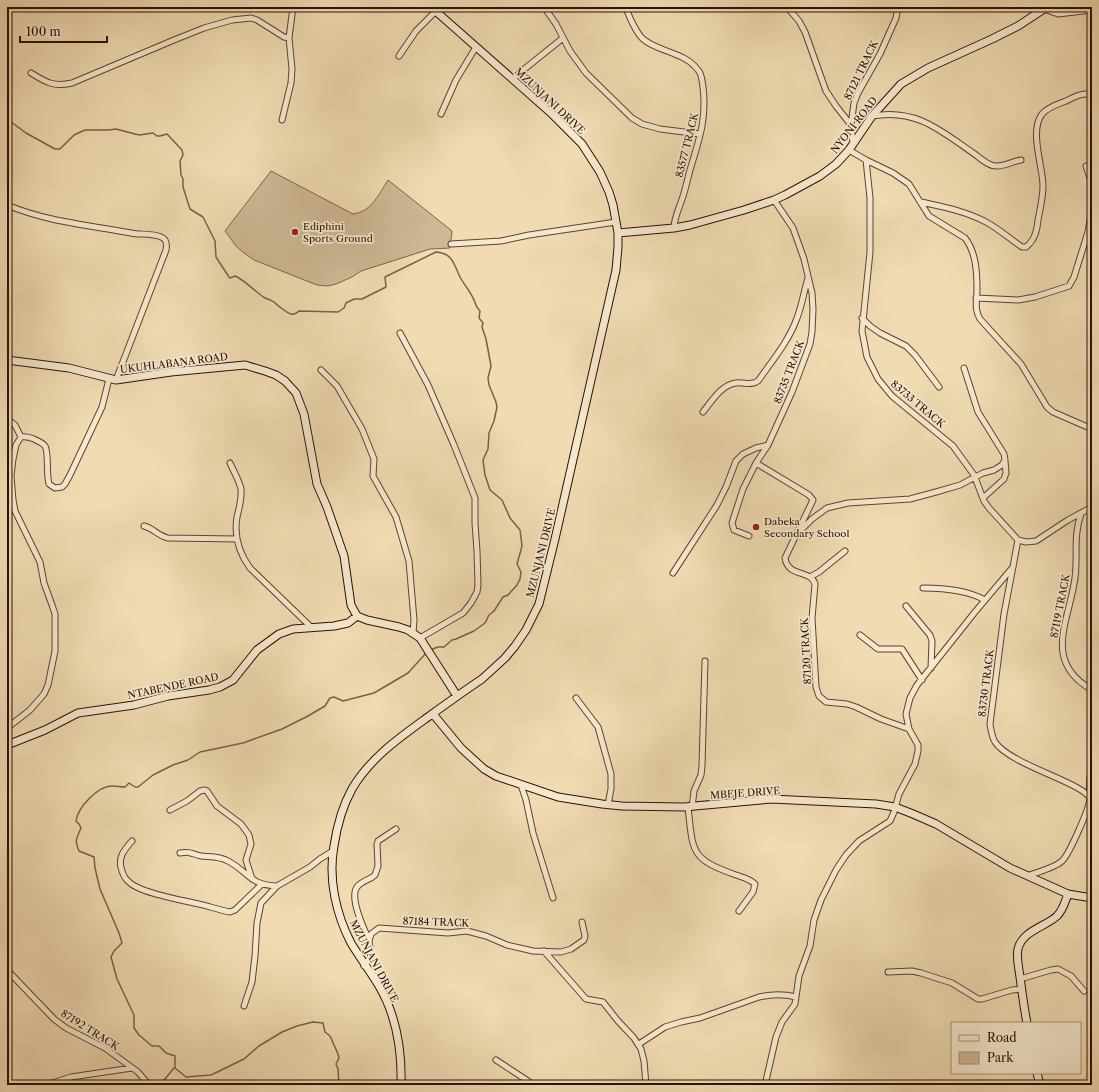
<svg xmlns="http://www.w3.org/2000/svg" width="1099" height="1092" font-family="'Libre Caslon Text',serif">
  <rect width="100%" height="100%" fill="#f0dbb2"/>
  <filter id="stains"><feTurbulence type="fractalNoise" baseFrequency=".005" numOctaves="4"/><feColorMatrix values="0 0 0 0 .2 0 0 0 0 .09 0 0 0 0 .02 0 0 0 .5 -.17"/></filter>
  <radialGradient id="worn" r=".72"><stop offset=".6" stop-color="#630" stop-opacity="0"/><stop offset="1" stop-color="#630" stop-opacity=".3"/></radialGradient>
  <path fill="#ceb895" stroke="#7c644d" d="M271 171 353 214C371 212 379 194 388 180L452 231 450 248 430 249 361 271 352 277 336 284 328 286 317 285 254 260 244 253 236 246 225 231Z"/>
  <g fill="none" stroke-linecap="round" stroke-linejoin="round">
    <path stroke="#796049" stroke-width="1.5" d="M7 119 26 133 55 149H60L74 135 85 130H109L116 129 139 135 153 133 157 136H160L167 134 182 150 183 155 180 161 181 175 183 179V187L190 209 203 217 215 241 216 257 229 277 230 278 235 276C246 281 254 291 265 298 268 299 271 300 274 302 277 305 287 313 291 314 295 315 296 313 299 311L338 312 344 308 346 303 354 299H362L386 287 385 277 436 252C453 253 454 265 460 277 463 283 470 291 473 298 476 303 475 307 480 311L479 318 483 323 482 327 486 339 491 366 488 378 489 385 496 402 497 407 494 421 489 433 488 449 483 460 485 475 490 490 502 500 510 518 520 530 522 546 517 564 521 572 520 579 517 585 508 595 503 597 494 611 489 615 485 623 474 631 456 639 452 640 444 647H438L430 650
      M95 1085 111 1081H120L124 1085
      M160 1085 174 1068
      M339 1085 338 1069 336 1064 339 1058 338 1054 330 1036 325 1032 323 1023 313 1022 297 1026 282 1032 259 1046 244 1059 211 1075 186 1077 175 1068V1056L166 1053 159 1046H152L139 1035 134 1028V1015L117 979 111 957 114 951 122 943 119 933 100 889 95 868 94 857 79 851C74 839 77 838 81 828L79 824 76 821C78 807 98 786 112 786 116 786 121 787 125 787L129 783 135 787H138L153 775 173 765 188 760 200 752 243 743 282 729 308 716 325 706 330 698 334 697 343 701 374 693 408 673 427 652"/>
    <g stroke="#5c4330" stroke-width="7">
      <path id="street" d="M544 7 556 24 570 51 586 73 632 118 642 124 660 129 700 134
        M626 7C628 15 637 34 643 39 658 52 685 52 698 70 702 74 702 81 703 87 707 119 699 140 690 170 687 181 685 192 681 202 678 211 674 219 674 228
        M787 7 799 21 805 32 826 91 836 106 851 125
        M1044 9 1058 14 1092 10
        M399 56 416 31 436 11
        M31 73C47 83 54 87 72 83L174 40 204 28 232 20 251 18 257 20 284 37 289 38
        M512 79 563 38
        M441 114 456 80 476 47
        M872 116C917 108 941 131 976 155 981 159 990 167 997 166 1006 166 1013 161 1021 160
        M282 120 291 83 292 69 289 38 293 7
        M853 143 851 125 854 103 858 93 880 54 896 18 898 7
        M849 150 866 160 870 198V252L862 331 867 357 878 379 892 396 953 446 974 475 984 501 989 508 1018 540 1026 542 1036 541 1068 520 1092 507
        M866 160 893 173 909 184 929 216 965 238C976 252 977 272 977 289 977 301 974 309 980 319L1021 364 1047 407 1053 412 1092 429
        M1086 166 1091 181 1092 193
        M921 202C943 207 966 211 986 222 999 229 1010 239 1022 247H1026C1035 240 1037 230 1038 220 1040 209 1043 198 1043 186 1043 167 1029 131 1042 114 1048 107 1058 104 1066 101 1074 97 1083 92 1092 95
        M7 205C48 222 88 225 131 233 140 235 152 233 161 237 167 239 167 244 166 250L116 380
        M451 244 501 241 529 235 616 222
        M976 298 1018 300 1035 297 1069 286 1074 277 1088 232 1092 210
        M862 318 870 326 880 333 906 346 915 355 939 387
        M400 333 428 385 454 445 475 498V523L477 551 478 585 477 592 471 603 463 613 420 638
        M321 370 337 386 362 429 374 459 373 476 396 517 409 561 414 620 413 633
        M703 412C712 401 721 385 736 383 744 382 751 386 758 381 772 361 789 341 797 318 802 305 804 291 808 278
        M7 419 15 425 21 437
        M230 463C234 472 239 480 241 489 242 499 239 508 237 517 234 535 239 553 250 568L311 627
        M756 463 809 495 813 500 785 558C788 578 811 569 815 584L812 618 816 687 819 696 826 702 847 704 856 707 881 719 909 729
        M983 498 1004 479 1006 473 1005 461
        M1081 514C1073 536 1078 555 1075 578 1069 622 1042 661 1092 690
        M144 526C153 528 158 536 168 538L237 539
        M801 530 812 519 827 508 848 503 910 499 936 492 960 485 983 473 994 470 1002 465 1005 460 1004 454 978 412 964 368
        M749 536 734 530 732 523 743 489 756 463 768 445 792 392 810 344 812 332 813 309 812 293 804 259 793 228 774 200
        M1018 540 1004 614 990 724C991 731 992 737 995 742 1010 765 1087 784 1090 799 1089 809 1069 855 1062 861 1055 868 1037 872 1027 876
        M673 573 717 505 726 487 736 461 743 454 756 448 768 445
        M810 577 819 572 845 551
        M923 588C943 588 967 590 985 600
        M906 606 930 635 932 641 931 668
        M860 635 878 649H902L922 680
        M576 698 598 727 603 745 611 774V789L608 805
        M7 728 30 710 44 694 48 685 55 651V614L52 605 44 583 40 562 15 511 13 500 11 476 13 459 16 445 21 437C26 436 29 437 34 439 37 441 42 442 45 446 49 452 46 474 49 484L55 488 62 487 65 484 70 475 102 407 109 379
        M521 785 526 800 533 833 553 898
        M1089 796 1090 776 1092 771
        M688 807C693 852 690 859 736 875 742 877 750 879 755 884L753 892 739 911
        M692 807 694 791 701 775 702 766 705 661
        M170 810 187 801 200 791 205 790 207 791 217 806 241 824 249 835 251 844 246 860 252 879
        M132 841C124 850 117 858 122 871 123 874 125 879 128 881 137 892 180 900 194 903 206 905 218 910 230 912L235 910 262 884
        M180 853C192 851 191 854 201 856 211 857 219 856 228 861 249 872 249 885 277 886
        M369 940C364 929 349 898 357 887 361 881 370 880 375 875L378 866 377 844 378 841 396 829
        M544 951 586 999 603 1002 618 1021 634 1038 641 1049 644 1061 646 1085
        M364 966 371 956 369 941 371 934 379 928 448 933 467 931 486 936 507 945 533 951 561 952 571 949 584 940 585 936 582 922
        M7 970 54 1019 66 1028 105 1048 138 1072 149 1085
        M888 972 912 971 921 973 952 983 978 999H982L1012 990 1022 989
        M1020 979 1051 970 1058 969 1071 976 1084 991
        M244 1006 252 982 255 956 257 923 261 903 277 886 310 867 320 859 333 851
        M639 1044 665 1027 681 1022 700 1018 759 997C772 994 784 994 796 997
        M496 1060 528 1081 533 1085
        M7 1083 10 1085
        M46 1085 71 1077 132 1068
        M765 1085 776 1037 782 1022 795 1004 799 976 810 946 814 920 821 900 836 870 846 855 859 841 890 821 894 812 899 794 915 764 918 751V745L909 729 906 714 910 698 917 685 975 612 1013 567"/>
    </g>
    <g stroke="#2a1005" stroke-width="9">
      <path id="secondary" d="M618 233 674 228 690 225 744 210 774 200 785 195 820 176 836 164 849 150 872 116 901 84 928 68 992 39 1018 26 1047 7
        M7 360 69 368 116 380 171 372 245 365 265 371 276 375 285 381 296 393 304 414 317 484 327 507 344 556 351 605 357 616 367 620 399 627 408 630 420 638 457 696
        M433 714 461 748 484 769 496 776 558 797 602 804 622 806 684 807 771 799 876 804 895 807 913 814 936 824 1010 868 1068 894 1092 898
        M7 745 45 730 78 713 134 705 168 696 209 690 220 687 233 680 257 650 279 634 293 629 334 626 348 623 357 616
        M1027 1023C1024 1008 1022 992 1020 977 1019 968 1016 958 1018 949 1022 931 1045 927 1057 916 1063 910 1065 902 1068 894
        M1037 1073 1040 1085
        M401 1085C402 1051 396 1015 379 986 370 971 360 958 351 943 336 914 328 879 334 846 337 826 342 807 352 789 370 758 399 738 428 717 446 704 464 691 482 679L505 658 515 646 526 630 539 604 555 539 616 270 618 247V233L613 205 609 192 600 172 582 144 552 114 431 7"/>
    </g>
    <use href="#street" stroke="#f5e8cd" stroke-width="5"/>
    <use href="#secondary" stroke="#f5e8cd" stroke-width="7"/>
  </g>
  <g fill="#8f2418" stroke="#f5e8cd" stroke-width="1.5">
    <circle cx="295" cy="232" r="4"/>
    <circle cx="756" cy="527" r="4"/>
  </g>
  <g text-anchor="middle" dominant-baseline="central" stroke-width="3.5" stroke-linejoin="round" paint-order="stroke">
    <g font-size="10" fill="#2a1005" stroke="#f5e8cd">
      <text transform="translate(861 70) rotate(-64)">87121 TRACK</text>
      <text transform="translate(550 101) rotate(43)">MZUNJANI DRIVE</text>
      <text transform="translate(854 125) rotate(-52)">NYONI ROAD</text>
      <text transform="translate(687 145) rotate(-76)">83577 TRACK</text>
      <text transform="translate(174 363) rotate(-7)">UKUHLABANA ROAD</text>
      <text transform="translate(789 372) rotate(-69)">83735 TRACK</text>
      <text transform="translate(918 404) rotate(40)">83733 TRACK</text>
      <text transform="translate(541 553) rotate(-76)">MZUNJANI DRIVE</text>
      <text transform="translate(1060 606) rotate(-79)">87119 TRACK</text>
      <text transform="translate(806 651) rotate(-93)">87120 TRACK</text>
      <text transform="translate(986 683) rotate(-83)">83730 TRACK</text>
      <text transform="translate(173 686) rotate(-12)">NTABENDE ROAD</text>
      <text transform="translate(745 793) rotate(-4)">MBEJE DRIVE</text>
      <text transform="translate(436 922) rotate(2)">87184 TRACK</text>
      <text transform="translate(374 961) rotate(62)">MZUNJANI DRIVE</text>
      <text transform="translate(90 1030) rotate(32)">87192 TRACK</text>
    </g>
    <g font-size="10" fill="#2a1005" stroke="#f5e8cd" text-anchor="start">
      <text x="303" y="226">Ediphini<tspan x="303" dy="12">Sports Ground</tspan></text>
      <text x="764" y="521">Dabeka<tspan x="764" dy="12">Secondary School</tspan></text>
    </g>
  </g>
  <rect width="1099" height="1092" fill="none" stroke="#f0dbb2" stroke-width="24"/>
  <rect x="8" y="8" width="1083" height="1076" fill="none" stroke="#2a1005" stroke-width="2"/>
  <rect x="12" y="12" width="1075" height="1068" fill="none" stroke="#2a1005"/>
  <rect x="951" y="1022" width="130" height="52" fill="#f5e8cd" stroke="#a4927d"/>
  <rect x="959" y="1035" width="20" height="6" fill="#f5e8cd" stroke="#a4927d"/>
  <text x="987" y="1042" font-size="12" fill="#2a1005">Road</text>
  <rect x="959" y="1052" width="20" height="12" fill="#ceb895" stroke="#a4927d"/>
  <text x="987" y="1062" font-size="12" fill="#2a1005">Park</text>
  <path d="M20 36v6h87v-6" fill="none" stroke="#2a1005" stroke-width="2"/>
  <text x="26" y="36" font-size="12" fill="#2a1005" stroke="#f5e8cd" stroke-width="3" paint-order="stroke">100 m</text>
  <rect width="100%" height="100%" filter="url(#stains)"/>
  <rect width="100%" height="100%" fill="url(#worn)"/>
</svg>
